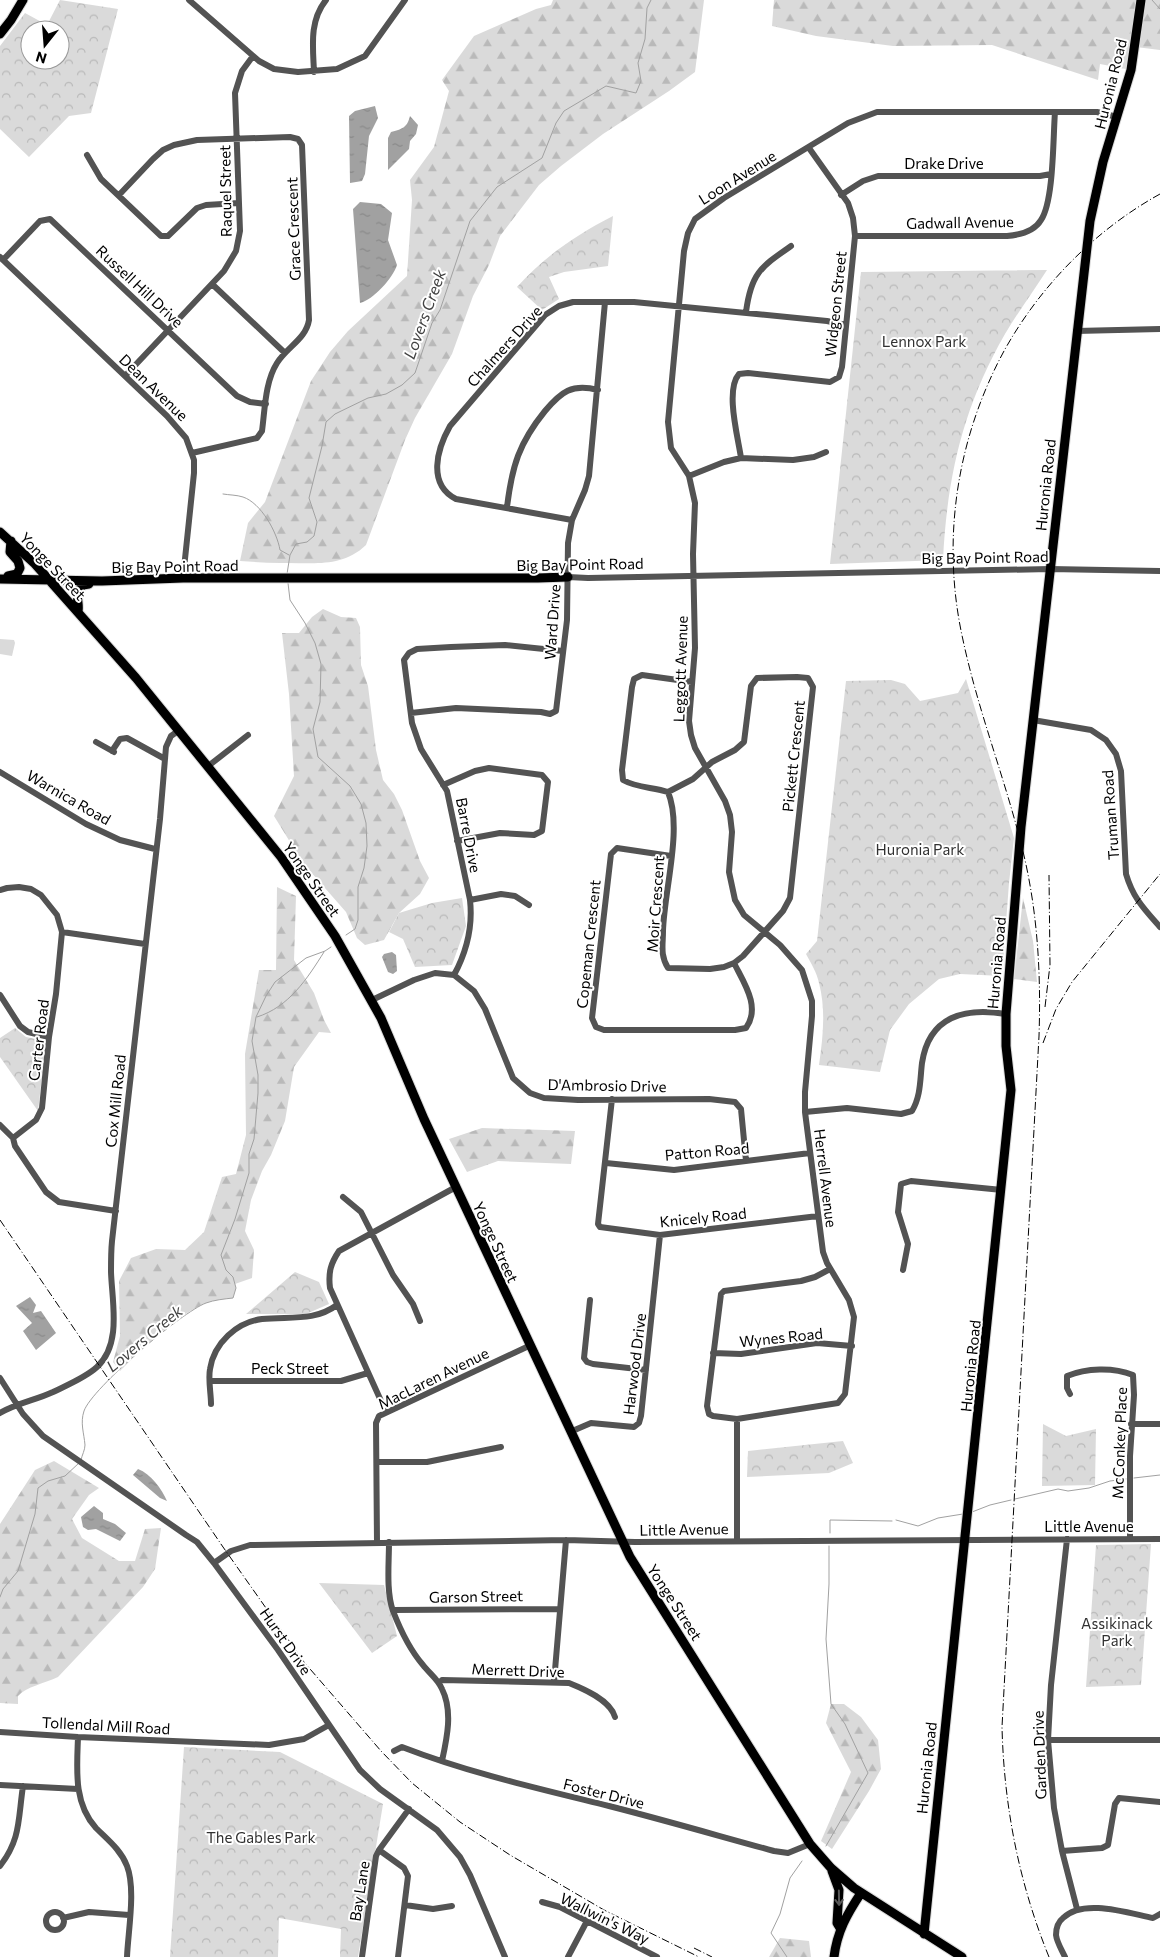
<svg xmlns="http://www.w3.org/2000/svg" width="1160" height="1957" font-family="Commissioner,sans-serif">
  <defs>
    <pattern id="forest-firs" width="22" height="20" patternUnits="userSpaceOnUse" patternTransform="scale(1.25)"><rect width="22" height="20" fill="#dadada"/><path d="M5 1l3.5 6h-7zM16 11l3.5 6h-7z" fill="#b9b9b9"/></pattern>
    <pattern id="park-crowns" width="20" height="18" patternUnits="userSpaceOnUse" patternTransform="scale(1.25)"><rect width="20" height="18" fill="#dadada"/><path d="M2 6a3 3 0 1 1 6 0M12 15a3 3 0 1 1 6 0" fill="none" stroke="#b9b9b9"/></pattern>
    <pattern id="water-ripples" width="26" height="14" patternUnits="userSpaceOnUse" patternTransform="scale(1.25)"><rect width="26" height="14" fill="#a1a1a1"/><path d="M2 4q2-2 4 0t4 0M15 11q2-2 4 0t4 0" fill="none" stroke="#898989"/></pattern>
  </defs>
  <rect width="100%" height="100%" fill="#fff"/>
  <path fill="#dadada" d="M0 639 14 640 15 643 12 656 0 654Z"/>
  <path fill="url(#forest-firs)" d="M553 0H704L695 72 669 91 603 134 561 166 539 185 500 236 489 265 473 296 452 354 415 418 405 440 366 545C341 569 311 562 280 563 267 563 254 562 240 561L248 523 265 502 311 381 330 352 348 331 407 276 412 200 410 180 434 147 449 91 442 80 474 36 536 9 551 5Z
    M774 0H1160V50L1136 47 1131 70 1100 64 1098 80 992 45 893 46 816 36 772 26Z
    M323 609 341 617 356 618 360 627 361 665 368 686 376 750 383 780 394 794 402 810 420 861 429 878 420 894 399 913 384 940 365 945 357 938 346 912 303 863 274 816 294 776 289 694 282 633H299L312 617Z
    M277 887 296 896 294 960 314 993 324 1020 331 1033 319 1032 294 1067 285 1121 271 1155 262 1171 251 1200 245 1231 254 1250 252 1278 235 1284 236 1288 233 1298C224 1299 214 1300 206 1303 178 1314 141 1350 120 1371L113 1362 120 1336 119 1281 131 1258 156 1249 185 1250 204 1232 222 1177 236 1174 246 1135 245 1054 259 970H276Z
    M1023 898 1033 941 1037 982 1014 979Z
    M482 1128 575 1131 571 1164 498 1161 467 1172 449 1139Z
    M54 1461 99 1488 89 1495 72 1519 82 1538 119 1561H135L145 1529 161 1528 155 1569 143 1587 58 1677C45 1683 26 1687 18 1696V1704L0 1703V1524L35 1470Z
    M831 1704H844L861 1717 878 1740 881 1769 869 1791 832 1849 821 1841 851 1772 826 1723Z
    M780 1938 809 1941 811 1957H769Z"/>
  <path fill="url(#park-crowns)" fill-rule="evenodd" d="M60 0 118 9 91 113 69 116 29 157 0 129V46L25 13 47 25ZM30 30H60V60H30Z
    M613 216 608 266 564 272 549 277 559 299 542 310 517 287C545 256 576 235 613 216Z
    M1047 270C1033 292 1018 312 1005 334 963 407 947 477 943 560L830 564 861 272Z
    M966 679 1014 838 1009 883 1002 976 960 974 939 979 909 1004 890 1030 880 1072 819 1065C823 1037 826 1010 819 983 817 973 811 963 806 954L817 941 846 681 891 680 905 684 920 701 958 693Z
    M462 898 466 926 452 965 415 967 403 939 389 932 399 913 432 903Z
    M15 1028 26 1037 46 1041 38 1111 0 1057V1038Z
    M295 1272 319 1282 329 1304 306 1314H246Z
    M1043 1424 1066 1436 1096 1429 1095 1485 1042 1486Z
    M843 1441 853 1463 829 1473 747 1477 748 1451Z
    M1151 1544 1141 1685 1086 1687 1096 1545Z
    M319 1583 384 1585 397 1636 372 1653Z
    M184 1747 280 1752 383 1804 358 1957H340L341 1929 279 1918 278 1957H170Z"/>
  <path fill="url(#water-ripples)" d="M375 106 378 118 369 136 365 174 362 181 350 183 349 116 355 111Z
    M410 116 418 125 416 134 410 141 409 149 388 170V138L391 132C402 129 407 128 410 116Z
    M360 202 381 204 392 213 388 240 397 265C393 278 373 300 360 303L353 209Z
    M392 952 396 955 397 971 393 974 388 972 382 957 384 954Z
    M30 1297 36 1305 33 1313 41 1311 56 1333 36 1350 23 1331 32 1323 16 1306Z
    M138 1469C151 1474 162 1489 167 1501L160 1498 133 1475Z
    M94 1506 103 1513V1519L115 1524 126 1533 120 1541 96 1529 88 1530 83 1527 81 1517Z"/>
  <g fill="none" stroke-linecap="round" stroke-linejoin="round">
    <path stroke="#a1a1a1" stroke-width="1" d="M1152 0 1160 9
      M223 494C229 495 237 495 243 497 261 503 277 532 280 550L289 555
      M287 574 290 555 296 544 307 542 314 536 317 522 309 498 322 446 326 422 335 414 368 398 386 394 402 385 415 373 432 323 440 310 470 221 497 187 542 158 556 123 564 111 606 86 636 93 641 81 638 63 645 39 647 8 651 0
      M288 583 290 600 305 623 315 643 321 664 320 702 313 729 318 757 350 786 361 804 366 823 367 846 364 868 358 887V920L355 929 346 935
      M257 1017C289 1007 307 979 324 952
      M81 1460C82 1455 85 1450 85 1445 84 1433 80 1423 84 1411 92 1388 182 1312 206 1303 214 1300 224 1299 233 1298L236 1288 233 1277 226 1270 221 1255 235 1219 249 1173V1154L254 1139 258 1093V1075L252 1041 256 1017 266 996 275 982 306 958 325 951 331 947
      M1134 1478 1160 1475
      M1015 1499 1058 1489 1068 1491 1089 1488 1110 1481 1126 1479
      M972 1512 990 1505 1011 1500
      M896 1520 918 1526 938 1518 963 1514
      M830 1533V1520L892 1521
      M0 1597 3 1589 18 1571 35 1514 38 1488 48 1481 65 1476 79 1463
      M826 1846 868 1773 845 1724 831 1704 826 1639 829 1584V1546
      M787 1957 771 1933 780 1914 790 1878 802 1861"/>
    <g stroke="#dbdbdb" stroke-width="11">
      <path id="major" d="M0 34 11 20 23 0
        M0 532 35 564 136 678 281 857 335 936 381 1018 424 1119 630 1557 810 1844 831 1868 854 1888 962 1957
        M8 576 17 574 20 568 18 561 10 552 11 541
        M0 579 102 581 183 578H538L568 577
        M78 612C80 601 73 594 83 585L89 584
        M832 1871 839 1890 837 1923 840 1928
        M924 1934 1011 1090 1006 1046V1014L1021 827 1090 221 1103 162 1131 70 1141 0
        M834 1957C837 1932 847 1914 861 1893"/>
    </g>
    <path stroke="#535353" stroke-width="6" d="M189 0 259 61 274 69 298 72 337 69 365 56 405 0
      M314 72C313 47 309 21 326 0
      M87 155 101 179 161 236H168L197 208 206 205 239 203
      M119 195 153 159 163 150 174 145 197 140 290 137 298 139 302 145 309 320C306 339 287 347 277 363 265 382 265 409 262 431L257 438 192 453
      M841 195 863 181 878 176H1040L1051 174
      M855 236H1007C1019 235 1034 232 1041 220 1054 201 1053 136 1055 112
      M0 257 167 416 186 438 194 460V473L183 578
      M3 260 40 221 50 219 237 396 250 402 266 404
      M212 284 285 353
      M746 312C751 273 761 267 791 246
      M1076 331 1160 329
      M125 376 224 271 236 251 240 231 235 93 242 71 253 56
      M741 458C738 437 725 390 739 374L748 373 830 382 839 377 842 367 855 236 853 218 848 203 809 148
      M689 476 724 462 741 458 793 460 814 457 826 452
      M507 507C512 466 519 443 545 411 561 392 572 383 598 390
      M572 520 456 499C427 484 437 449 450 426L545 315 559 306 573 302H634L827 321 846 325
      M568 577 588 578 1050 569 1160 571
      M411 713 456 708 541 712 550 714 556 711 567 620 568 543 572 520 585 490 589 476 605 302
      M1033 720 1091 730 1106 740 1116 754 1121 771 1126 874C1133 898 1144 909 1160 927
      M96 742 114 752
      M112 751 120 739 127 738 165 759
      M207 767 248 735
      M0 772 86 824 120 840 155 849
      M443 785 475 771 489 768 542 775 548 782 542 831 534 835 500 833 457 841
      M668 792C683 828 664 891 663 931 663 945 660 955 668 968L710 969 724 967 734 963 743 956 783 911 790 898 813 687 808 678 797 677 757 678 751 686 744 742 735 750 712 762 693 779 668 792C653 787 637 788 623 780L622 770 632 687 634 679 642 675 692 682
      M671 856 617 848 611 854 592 1018 596 1027 604 1030H735L746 1028C761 1007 744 983 734 963
      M0 890 7 888 19 887 31 889 41 895 57 915 62 932 56 994 49 1037 42 1108 36 1120 13 1138
      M470 900 501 894 515 896 529 905
      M62 932 145 944
      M454 975C467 951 473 927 470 900L447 791 421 749 412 723 404 660 409 653 417 649 451 647 505 645 563 651
      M0 995 20 1026 28 1032 49 1037
      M372 1000 414 980 435 973 454 975 474 991 485 1009 513 1078 530 1093 544 1098 578 1100 709 1099 735 1102 741 1109 746 1161
      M612 1099 598 1224 600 1227 660 1235 818 1216
      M805 1112 847 1108 901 1114 912 1111C921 1096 920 1079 922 1063 929 1016 965 1007 1006 1014
      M0 1125 13 1138 15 1146 46 1192 59 1202 116 1211
      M606 1163 674 1170 810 1153
      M343 1197 361 1212 393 1275 413 1304 420 1321
      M830 1269 815 1277 801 1281 724 1291 721 1294 707 1406 709 1414 713 1416 737 1419 838 1403 845 1394 854 1317 849 1300 827 1263 823 1252 805 1112V1092L812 1016V1001L802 970 780 945 744 915 735 900 729 872 732 832 730 815 725 801 695 748 691 735 689 721 695 648 693 554 695 503 689 476 671 448 668 422 684 251 688 233 695 219 724 198 848 123 877 112H1097L1117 117
      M903 1270 908 1244 898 1212 901 1184 911 1181 1002 1190
      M590 1300 584 1358 587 1362 593 1364 646 1370
      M713 1353 741 1354 817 1343 852 1346
      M0 1378 23 1414 43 1436 186 1535 197 1542 214 1563 278 1650 360 1770 380 1789 437 1830 460 1857 470 1875 505 1957
      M210 1381H341L368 1373
      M1070 1394 1067 1388V1376C1086 1368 1113 1367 1133 1375L1134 1395 1130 1456V1538
      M211 1404C211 1393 208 1380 210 1369 214 1343 237 1322 262 1319 289 1316 314 1322 337 1305
      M386 1412 330 1288C328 1272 331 1263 339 1251L456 1187
      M0 1413C17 1403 36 1400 53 1392 67 1385 85 1378 97 1367 122 1344 112 1302 111 1272 111 1262 111 1251 112 1241L160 819 166 747 171 736 178 731
      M737 1419V1541
      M1131 1424H1160
      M570 1432 591 1423 634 1427 639 1423 641 1416 660 1235
      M377 1462H427L501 1447
      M1067 1539 1051 1685 1048 1740 1054 1808 1062 1851 1077 1909
      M389 1542C389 1564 386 1591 393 1611 400 1629 410 1650 423 1665 429 1673 438 1679 442 1689 453 1711 447 1738 442 1761
      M377 1543 376 1423 379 1416 531 1345
      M214 1563 231 1551 250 1545 566 1540 635 1542 1160 1539
      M393 1610 560 1609
      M554 1682 566 1540
      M439 1683 442 1680 569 1683C584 1689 610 1700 615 1717
      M0 1732 78 1737 269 1745 304 1739 329 1725
      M78 1737C77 1768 73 1803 96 1828 108 1840 121 1850 127 1866 136 1889 128 1932 127 1957
      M1048 1740H1160
      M394 1751 402 1747C469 1773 540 1789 609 1806 664 1820 719 1836 774 1851L788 1853 810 1844
      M0 1785 78 1789
      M379 1850 404 1868 408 1876 398 1957
      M1062 1851 1102 1848 1108 1845 1115 1804 1119 1798 1160 1802
      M0 1866C21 1839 18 1819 23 1786
      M542 1902 560 1907 657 1957
      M405 1905 433 1909 452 1906
      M46 1921a9 9 0 1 1 18 0a9 9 0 1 1-18 0Z
      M63 1918 89 1912 129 1915
      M362 1957 376 1856 379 1850 409 1809
      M568 1957 587 1921
      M1065 1957C1062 1950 1057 1943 1056 1935 1056 1929 1058 1922 1063 1918 1083 1898 1128 1913 1153 1918L1160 1914"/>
    <use href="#major" stroke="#000" stroke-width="9"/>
    <path stroke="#000" stroke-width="1" stroke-dasharray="8 2.5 1 2.5" stroke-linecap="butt" d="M1045 1007 1050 965 1049 875
      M1043 1043 1056 1009 1072 982 1160 874
      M0 1220 223 1547 304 1662 381 1751 412 1783 460 1822 510 1855 604 1910 699 1957
      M694 1948 712 1957
      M1049 1957C1019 1883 1004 1807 1002 1727L1039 1036C1041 977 1038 918 1025 860 1008 786 979 715 963 640 941 542 956 440 1004 351 1040 286 1095 230 1160 194"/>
  </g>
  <defs><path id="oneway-shaft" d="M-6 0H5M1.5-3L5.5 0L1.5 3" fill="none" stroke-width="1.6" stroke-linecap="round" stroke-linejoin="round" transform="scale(1.25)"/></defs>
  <use stroke="#595959" href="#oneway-shaft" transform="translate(839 1898) rotate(89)"/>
  <g text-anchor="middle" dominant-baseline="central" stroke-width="4" stroke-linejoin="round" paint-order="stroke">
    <g font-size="15" fill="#000" stroke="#fff">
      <text transform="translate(1110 84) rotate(-76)">Huronia Road</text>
      <text x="944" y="163">Drake Drive</text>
      <text transform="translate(737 177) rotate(-32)">Loon Avenue</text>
      <text transform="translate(225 191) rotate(-91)">Raquel Street</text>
      <text transform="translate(960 222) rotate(-1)">Gadwall Avenue</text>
      <text transform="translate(293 229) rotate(-92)">Grace Crescent</text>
      <text transform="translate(140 286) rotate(43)">Russell Hill Drive</text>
      <text transform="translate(835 304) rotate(-84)">Widgeon Street</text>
      <text transform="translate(504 346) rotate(-48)">Chalmers Drive</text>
      <text transform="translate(154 387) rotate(44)">Dean Avenue</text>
      <text transform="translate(1045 485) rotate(-84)">Huronia Road</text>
      <text transform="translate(985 557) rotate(-1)">Big Bay Point Road</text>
      <text transform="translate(580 564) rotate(-1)">Big Bay Point Road</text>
      <text transform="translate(53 566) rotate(46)">Yonge Street</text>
      <text transform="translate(175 566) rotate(-1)">Big Bay Point Road</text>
      <text transform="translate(552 622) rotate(-86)">Ward Drive</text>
      <text transform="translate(680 669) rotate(-88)">Leggott Avenue</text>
      <text transform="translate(793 756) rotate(-84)">Pickett Crescent</text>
      <text transform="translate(69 797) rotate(30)">Warnica Road</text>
      <text transform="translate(1110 815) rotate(-94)">Truman Road</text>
      <text transform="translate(469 835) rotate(79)">Barre Drive</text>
      <text transform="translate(312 879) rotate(55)">Yonge Street</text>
      <text transform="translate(655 904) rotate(-86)">Moir Crescent</text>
      <text transform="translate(588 944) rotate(-84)">Copeman Crescent</text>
      <text transform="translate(996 963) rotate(-85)">Huronia Road</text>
      <text transform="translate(38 1040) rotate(-83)">Carter Road</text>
      <text transform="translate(607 1085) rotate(1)">D'Ambrosio Drive</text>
      <text transform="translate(115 1101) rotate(-84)">Cox Mill Road</text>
      <text transform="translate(707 1151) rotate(-5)">Patton Road</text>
      <text transform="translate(826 1178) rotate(83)">Herrell Avenue</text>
      <text transform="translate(703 1217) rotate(-6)">Knicely Road</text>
      <text transform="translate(496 1242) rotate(65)">Yonge Street</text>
      <text transform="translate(781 1337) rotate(-6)">Wynes Road</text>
      <text transform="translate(634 1364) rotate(-83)">Harwood Drive</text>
      <text transform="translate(970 1366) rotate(-84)">Huronia Road</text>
      <text x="290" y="1368">Peck Street</text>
      <text transform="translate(433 1378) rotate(-26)">MacLaren Avenue</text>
      <text transform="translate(1119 1443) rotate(-88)">McConkey Place</text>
      <text x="1089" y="1526">Little Avenue</text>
      <text transform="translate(684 1529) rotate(-1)">Little Avenue</text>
      <text transform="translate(476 1596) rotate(-1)">Garson Street</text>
      <text transform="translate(675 1602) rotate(57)">Yonge Street</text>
      <text transform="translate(286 1641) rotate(55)">Hurst Drive</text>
      <text transform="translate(518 1670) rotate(2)">Merrett Drive</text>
      <text transform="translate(106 1725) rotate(3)">Tollendal Mill Road</text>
      <text transform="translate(1039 1755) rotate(-92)">Garden Drive</text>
      <text transform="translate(926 1768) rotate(-84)">Huronia Road</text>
      <text transform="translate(604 1793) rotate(14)">Foster Drive</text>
      <text transform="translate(359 1891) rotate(-81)">Bay Lane</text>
      <text transform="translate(605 1918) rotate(26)">Wallwin's Way</text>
    </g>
    <g font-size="15" fill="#313131" stroke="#fff">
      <text x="924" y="341">Lennox Park</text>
      <text x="920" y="849">Huronia Park</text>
      <text x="1117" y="1623">Assikinack<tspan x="1117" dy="17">Park</tspan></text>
      <text x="261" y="1837">The Gables Park</text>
    </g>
    <g font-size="16" font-style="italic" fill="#424242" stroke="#fff">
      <text transform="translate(424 314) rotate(-70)">Lovers Creek</text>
      <text transform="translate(144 1338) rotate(-40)">Lovers Creek</text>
    </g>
  </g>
  <g transform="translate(45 45) rotate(197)"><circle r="24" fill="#ffffff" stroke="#999999"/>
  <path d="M0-4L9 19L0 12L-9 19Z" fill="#000000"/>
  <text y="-8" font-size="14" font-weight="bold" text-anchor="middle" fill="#000000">N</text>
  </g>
</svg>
